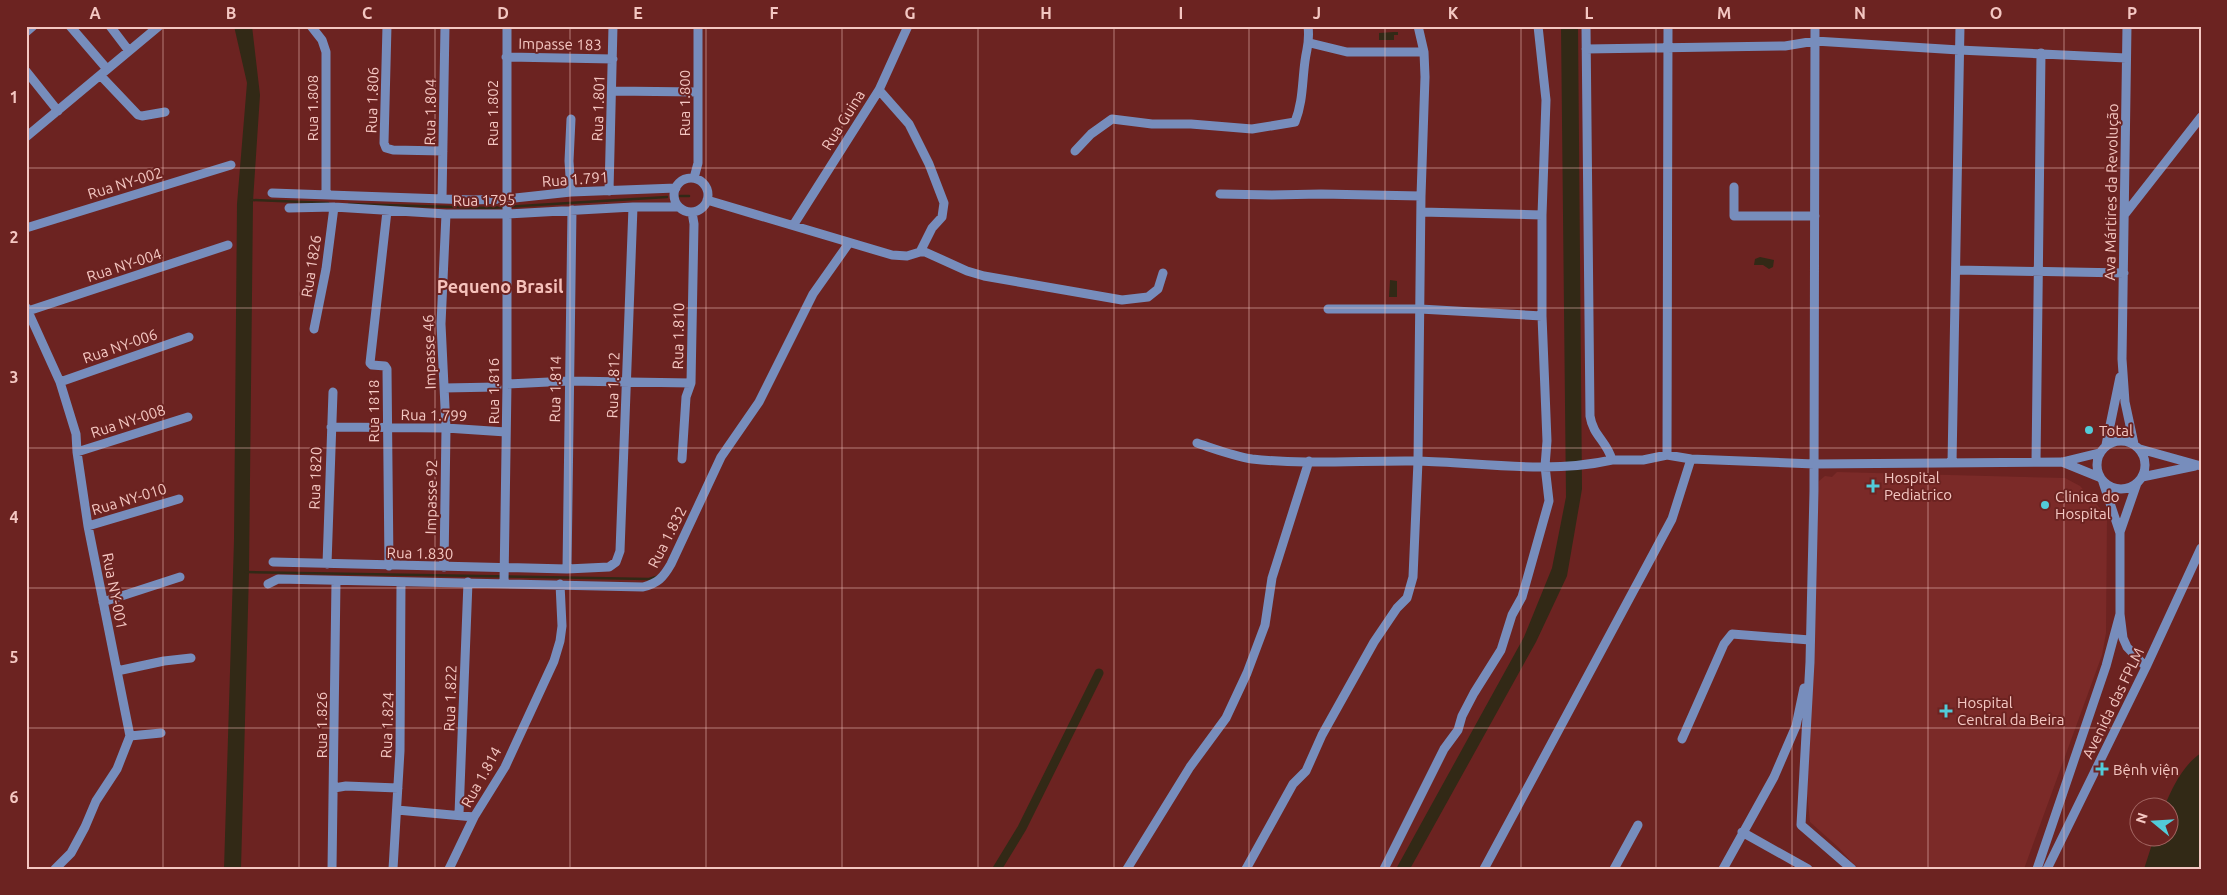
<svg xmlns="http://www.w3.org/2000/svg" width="2227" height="895" font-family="Ubuntu,sans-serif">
  <rect width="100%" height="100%" fill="#6c2321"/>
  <path fill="#7b2a28" d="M1837 472 2065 478 2080 486 2107 516 2106 633 2102 655 2024 869H1858L1838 847 1810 822 1807 794 1819 481 1825 476 1832 477Z"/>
  <path fill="#322916" d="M234 26H252L260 95 253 201 249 572 241 869H224L234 540 237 204 247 83Z
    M1561 26H1578L1582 489 1567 576 1536 642 1410 869H1396L1524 637 1552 568 1566 497Z
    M1394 32H1398V35H1394V40H1379V33Z
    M1760 257 1774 260 1773 267 1769 269 1763 265H1754L1755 259Z
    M1390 280 1397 281V297H1389Z
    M2201 753V869H2144L2154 838H2170V808L2164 807C2173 787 2182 766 2201 753Z"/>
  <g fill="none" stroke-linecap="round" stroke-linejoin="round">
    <path stroke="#322916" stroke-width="2.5" d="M680 196H689
      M251 200 328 203
      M349 204 489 208 667 197
      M246 572 649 579 656 577"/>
    <path stroke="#322916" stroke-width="9" d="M997 869 1022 828 1099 673"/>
    <path stroke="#778dbc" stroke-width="9" d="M70 26 107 69
      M110 26 129 51
      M311 26 322 40 326 52V194
      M387 26 384 143 386 148 393 150 443 151
      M1586 26 1590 416C1593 436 1607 441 1612 460H1643L1667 455 1691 459 1814 464 2062 462 2099 453
      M1815 26 1814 491 1810 662 1801 825 1852 869
      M2127 26 2122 359 2125 402 2134 444
      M26 32 33 26
      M1310 43 1347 52H1424
      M1586 49 1785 46 1815 41 1959 50 2126 58
      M506 57 613 59
      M26 71 58 111
      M101 76 138 115 142 116 165 112
      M879 90 909 124 929 164 944 203 942 217 932 228 920 252
      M613 91 698 92
      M571 119 569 161 571 192
      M26 137 159 26
      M1075 151 1091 134 1112 119 1152 124H1191L1252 129 1295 122C1303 102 1302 83 1305 61 1307 46 1310 43 1308 26
      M694 178 698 163V26
      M674 195a17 17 0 1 1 34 0a17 17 0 1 1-34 0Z
      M1734 187V216H1815
      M609 191 613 26
      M272 193 472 200 506 199 571 192 676 188
      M1220 194 1272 195 1321 194 1421 196
      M442 199 445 26
      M707 200 892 255 907 256 920 252H925L967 271 984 276 1122 300 1148 297 1158 289 1163 273
      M289 208 334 207 446 214H507L633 207H679
      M387 211 370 363 372 365 385 366 387 369 389 566
      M1421 212 1542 215
      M2125 214 2201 117
      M794 224 879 90 908 26
      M26 228 231 165
      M1956 270 2124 273
      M26 307 60 382 76 434 77 452 88 526 130 736 117 769 96 801 85 827 71 853 55 869
      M1328 309H1420L1542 316
      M28 311 228 245
      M314 329 326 269 334 207
      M60 382 189 337
      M507 384 569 381 691 383
      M444 388 497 387
      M331 427 446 428 506 432
      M2097 465a24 24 0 1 1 48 0a24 24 0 1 1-48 0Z
      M1197 443C1215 449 1233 456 1252 459 1307 465 1364 460 1419 461 1483 463 1550 474 1612 460
      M2106 445 2120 377
      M2140 449 2201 466
      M77 452 188 417
      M1667 455 1668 26
      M682 459 686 397 691 383 694 224 692 212
      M2036 462 2041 53
      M2062 462 2099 477
      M1952 463 1960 26
      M2142 477 2195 466
      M2103 482 2120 533V614L2123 638 2127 647 2146 667
      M88 526 179 499
      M2120 532 2137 483
      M273 562 567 569 609 567 616 562 620 551 633 207
      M327 564 333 392
      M444 567 446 428 441 324 446 214
      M567 569 572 210
      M504 583 507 384V26
      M268 584 278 579 643 587C658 583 663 578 671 564L721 457 759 402 813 294 849 243
      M103 602 180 577
      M117 671 164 661 191 658
      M130 736 161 733
      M1682 739 1724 644 1732 634 1810 640
      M334 788 346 786 398 788
      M397 810 474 817
      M459 814 468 582
      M1742 832 1808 869
      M332 869 336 581
      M393 869 400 751 401 582
      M449 869 474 817 505 767 554 661 560 641 562 626 560 584
      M1127 869 1190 767 1226 718 1247 673 1265 625 1272 578 1309 461
      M1246 869 1293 784 1306 771 1322 735 1374 642 1397 608 1407 598 1413 577 1418 461 1421 196 1425 77 1424 52 1418 26
      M1384 869 1444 749 1458 730 1462 716 1474 693 1501 650 1512 615 1522 597 1549 501 1545 466 1547 441 1542 316V215L1546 100 1538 26
      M1484 869 1672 519 1691 459
      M1614 869 1638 825
      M1723 869 1774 777 1796 726 1804 688
      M2037 869 2106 666 2120 614
      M2047 869 2146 667 2201 548"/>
  </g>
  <path fill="none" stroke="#f4c7c2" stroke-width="1" stroke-opacity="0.55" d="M163 26V869M299 26V869M435 26V869M570 26V869M706 26V869M842 26V869M978 26V869M1114 26V869M1249 26V869M1385 26V869M1521 26V869M1656 26V869M1792 26V869M1928 26V869M2064 26V869M26 168H2201M26 308H2201M26 448H2201M26 588H2201M26 728H2201"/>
  <g fill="#52cbd8" stroke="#6c2321" stroke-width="2">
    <circle cx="2089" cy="430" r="5"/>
    <path d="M1870.5 478.5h5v5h5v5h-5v5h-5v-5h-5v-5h5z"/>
    <circle cx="2045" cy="505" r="5"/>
    <path d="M1943.5 703.5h5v5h5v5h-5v5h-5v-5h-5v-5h5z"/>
    <path d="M2099.5 761.5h5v5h5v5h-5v5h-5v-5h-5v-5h5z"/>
  </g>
  <g text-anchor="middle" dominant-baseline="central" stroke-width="4" stroke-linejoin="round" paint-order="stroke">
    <g font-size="15" fill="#f4c7c2" stroke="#6c2321">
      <text transform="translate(560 44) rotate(1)">Impasse 183</text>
      <text transform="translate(372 100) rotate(-88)">Rua 1.806</text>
      <text transform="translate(684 103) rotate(-90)">Rua 1.800</text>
      <text transform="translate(312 108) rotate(-90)">Rua 1.808</text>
      <text transform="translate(598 108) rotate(-88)">Rua 1.801</text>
      <text transform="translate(430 112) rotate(-89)">Rua 1.804</text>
      <text transform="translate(492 113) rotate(-90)">Rua 1.802</text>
      <text transform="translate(843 120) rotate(-58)">Rua Guina</text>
      <text transform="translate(575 179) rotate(-4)">Rua 1.791</text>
      <text transform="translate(125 183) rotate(-17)">Rua NY-002</text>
      <text transform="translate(2111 192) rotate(-89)">Ava Mártires da Revolução</text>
      <text transform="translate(484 200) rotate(-1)">Rua 1795</text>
      <text transform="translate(124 265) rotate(-18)">Rua NY-004</text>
      <text transform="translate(311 266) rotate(-81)">Rua 1826</text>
      <text transform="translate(678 336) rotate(-89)">Rua 1.810</text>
      <text transform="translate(120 346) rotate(-19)">Rua NY-006</text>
      <text transform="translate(429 352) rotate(-92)">Impasse 46</text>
      <text transform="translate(613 385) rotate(-88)">Rua 1.812</text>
      <text transform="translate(555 389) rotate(-89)">Rua 1.814</text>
      <text transform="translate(493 391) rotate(-90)">Rua 1.816</text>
      <text transform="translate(373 411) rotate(-90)">Rua 1818</text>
      <text transform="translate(434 415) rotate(1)">Rua 1.799</text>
      <text transform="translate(128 421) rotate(-18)">Rua NY-008</text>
      <text transform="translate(315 478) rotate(-88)">Rua 1820</text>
      <text transform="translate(431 497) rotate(-89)">Impasse 92</text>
      <text transform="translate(129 499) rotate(-17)">Rua NY-010</text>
      <text transform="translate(667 537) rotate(-63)">Rua 1.832</text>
      <text transform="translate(420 553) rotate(1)">Rua 1.830</text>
      <text transform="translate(115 591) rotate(79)">Rua NY-001</text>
      <text transform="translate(450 698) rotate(-88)">Rua 1.822</text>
      <text transform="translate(2113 703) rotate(-64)">Avenida das FPLM</text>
      <text transform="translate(321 725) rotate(-90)">Rua 1.826</text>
      <text transform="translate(387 725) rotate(-88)">Rua 1.824</text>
      <text transform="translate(481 777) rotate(-61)">Rua 1.814</text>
    </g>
    <g font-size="15" fill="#f4c7c2" stroke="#6c2321" text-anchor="start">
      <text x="2099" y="430">Total</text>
      <text x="1884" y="477">Hospital<tspan x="1884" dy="17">Pediatrico</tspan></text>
      <text x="2055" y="496">Clinica do<tspan x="2055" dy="17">Hospital</tspan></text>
      <text x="1957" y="702">Hospital<tspan x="1957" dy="17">Central da Beira</tspan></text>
      <text x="2113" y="769">Bệnh viện</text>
    </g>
    <g font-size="18" font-weight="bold" fill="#f6c1bb" stroke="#6c2321">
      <text x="500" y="286">Pequeno Brasil</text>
    </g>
  </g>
  <rect width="2227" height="895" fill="none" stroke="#6c2321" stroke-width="55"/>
  <g transform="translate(2154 822) rotate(288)"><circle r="24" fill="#6c2321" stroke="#a26561"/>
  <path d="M0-4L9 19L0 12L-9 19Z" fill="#52cbd8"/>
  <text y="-8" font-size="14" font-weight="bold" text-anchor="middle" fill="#f4c7c2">N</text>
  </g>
  <rect x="28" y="28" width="2172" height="840" fill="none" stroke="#f4c7c2" stroke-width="2"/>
  <g font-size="16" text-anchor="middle" font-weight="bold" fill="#f4c7c2">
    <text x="95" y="19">A</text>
    <text x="231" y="19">B</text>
    <text x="367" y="19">C</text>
    <text x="503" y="19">D</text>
    <text x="638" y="19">E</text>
    <text x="774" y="19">F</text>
    <text x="910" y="19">G</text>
    <text x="1046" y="19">H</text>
    <text x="1181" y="19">I</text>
    <text x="1317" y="19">J</text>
    <text x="1453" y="19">K</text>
    <text x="1589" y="19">L</text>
    <text x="1724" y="19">M</text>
    <text x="1860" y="19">N</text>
    <text x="1996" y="19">O</text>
    <text x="2132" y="19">P</text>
    <text x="14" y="103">1</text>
    <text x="14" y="243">2</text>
    <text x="14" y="383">3</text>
    <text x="14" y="523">4</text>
    <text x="14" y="663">5</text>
    <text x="14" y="803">6</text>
  </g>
</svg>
